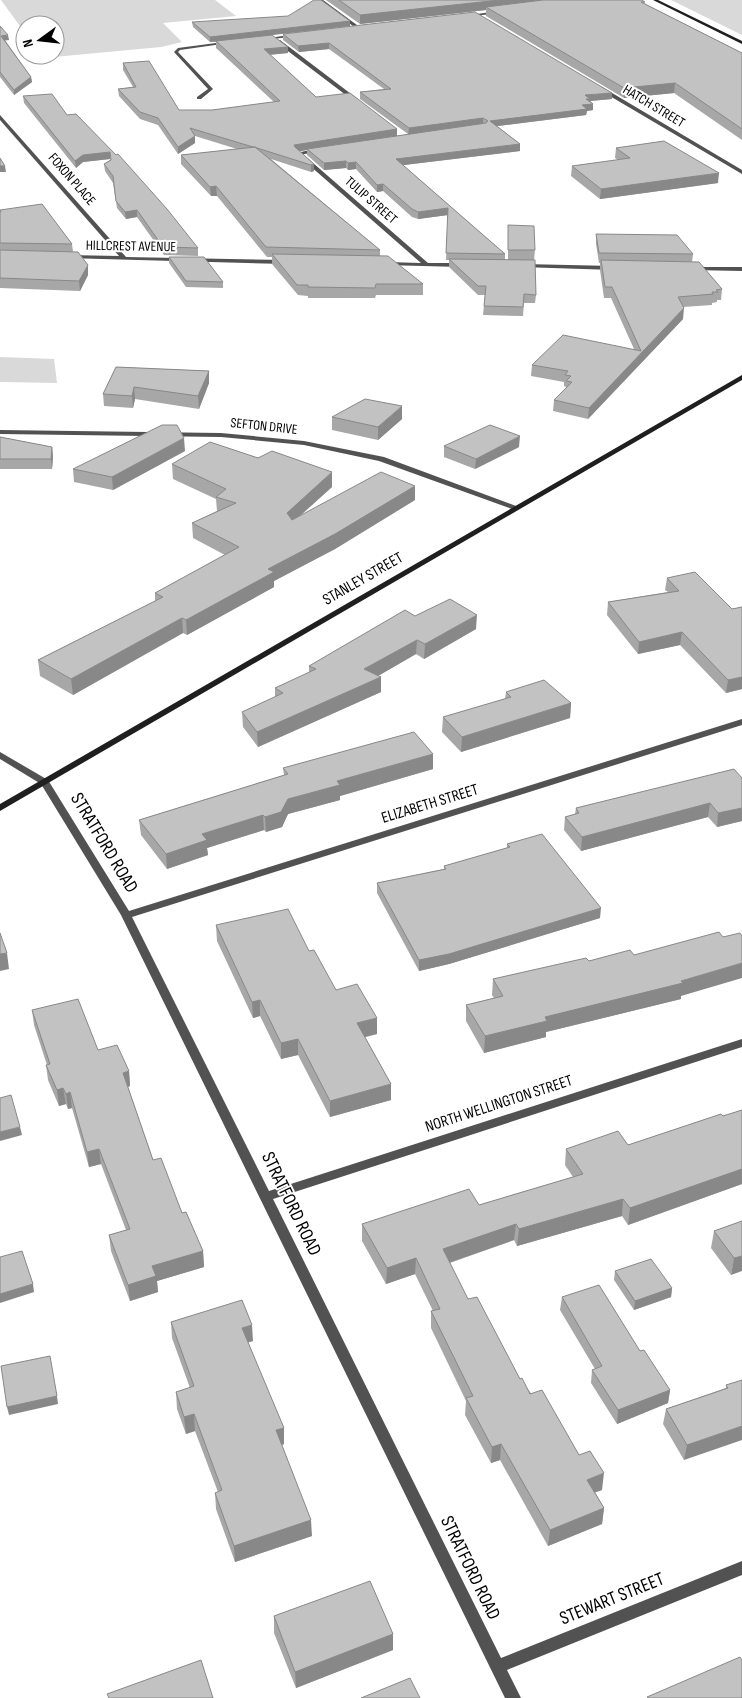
<svg xmlns="http://www.w3.org/2000/svg" width="742" height="1698" font-family="'Sofia Sans Condensed',sans-serif">
  <rect width="100%" height="100%" fill="#fff"/>
  <path fill="#d9d9d9" d="M1 0H215L236 16 163 23 182 42 161 47 43 58 41 55H55V25H25V33Z
    M671 0H742V35Z
    M0 357 54 359 57 383 0 382Z"/>
  <g fill="none" stroke-linecap="round" stroke-linejoin="round">
    <path fill="#525252" fill-rule="evenodd" d="M318 0H323L361 28 357 29Z
      M498 11 500 13 465 17 463 16Z
      M296 34 298 36 264 40 262 39Z
      M276 40H280L359 100V102H355L276 42Z
      M231 41 229 43 180 50 178 52 213 89 201 99H197V97L208 89 174 52 178 48Z
      M598 87H602L742 170V174L598 89Z
      M0 115 126 257 286 260 289 262 286 264 66 258V256L68 255 119 256 0 120Z
      M320 148 322 149V151L299 155 296 153Z
      M301 156H305L428 263H461L464 265 461 267 384 265 383 264 386 262 421 263 301 158Z
      M523 264 614 266 617 268 614 270 521 267V265Z
      M693 267H742V271L691 270 690 269Z
      M0 430 221 433 304 441 384 457 519 507 515 509H512L379 461 304 445 221 437 0 434Z
      M742 719V725L132 917 269 1191 742 1039V1047L273 1199 501 1658 742 1561V1575L507 1670 521 1698H505L121 915 41 784 0 759V752L48 780 129 911Z"/>
    <path fill="#1f1f1f" fill-rule="evenodd" d="M653 0H658L742 41V44Z
      M742 375V380L0 811V804Z"/>
  </g>
  <path fill="#a7a7a7" d="M326 0H642L645 4 742 53V140L674 93 624 98 486 16V10L360 24Z
    M350 21V26L272 35 288 53 270 55 316 97 397 129V136L408 134 360 99V92L384 89 329 49 299 52 283 40V34L612 99 590 101 593 104V110L587 111 586 115 497 126 520 144V151L403 165 505 254V260H508V225L535 250 534 260 536 295 535 303H524L523 316 483 315 485 295H478L449 267V260H446L448 215 418 219 412 217 383 191 377 192 356 169 348 170 346 168 324 170 307 155V150L299 151 314 164V171L311 172 271 159 380 250V256L423 284V295H376L375 298H308V296L298 295 272 264V257H267L217 196H211L181 164V155L237 149 195 136V143L178 154 158 125 140 119 119 96 118 89 133 87 123 70V63L179 110H212L274 102 216 48V42H210L193 27 192 22Z
    M0 26 9 40H5L31 77 32 82 14 95 0 77Z
    M23 96 67 115 198 248V256L164 255 137 217 126 219 117 208 113 183 105 171 104 164 110 160V159L83 162 76 168 24 103Z
    M616 148 718 183 600 199 571 176 572 166 618 160 615 158Z
    M0 210 72 244 73 252 88 265V275L80 291 0 288Z
    M596 234 693 254 692 262 722 289 721 300H717V302L712 303V305L683 307V319L588 419 553 411 554 400 566 389V387L564 386V382L531 376 532 365 634 349 611 298H604L600 270V263H599L596 244Z
    M169 257 223 282V288L186 287 169 263Z
    M116 367 209 371V383L199 409 135 399 133 408 104 406 103 394Z
    M332 417 402 419 378 440 332 430Z
    M0 437 52 447 53 457 52 469H0Z
    M444 446 519 447 475 469 444 457Z
    M185 451 113 490 74 482 73 469Z
    M172 464 332 487 299 517 415 500 335 549 274 581V587L187 635 183 633 73 695 40 676 38 660 155 601V593L225 555 193 538 192 523 217 511 216 499 173 479Z
    M667 578 732 609 742 607V689L726 693 680 645 638 654 607 615 608 602 668 592 665 590Z
    M415 616 476 629 424 659 416 654 378 676 381 677V692L258 747 243 727 242 712 275 697V688L309 673V666Z
    M506 692 571 703 570 718 461 752 442 732 443 717 505 699Z
    M283 768 433 769 340 796V800L288 814 282 827 266 832 264 830 207 848 208 855 167 869 141 835 139 820 284 775Z
    M742 778V821L717 827 708 817 581 851 564 830 565 817 575 814 576 808Z
    M507 844 600 918 449 964 419 971 377 893V883L444 869V866L507 848Z
    M216 925 309 951 336 990 377 1018V1034L365 1037 391 1084V1100L330 1117 298 1055 281 1059 260 1016 253 1018 217 941Z
    M634 955 681 996V999L546 1032V1037L484 1053 466 1021V1005L494 998 492 995 493 979 589 961Z
    M32 1010 98 1050 129 1071 130 1086 128 1087 153 1160 203 1251 204 1267 157 1281 158 1292 130 1301 111 1251 109 1235 126 1230 101 1164 89 1167 72 1108 68 1109 66 1104 59 1106 48 1080 46 1065H47L34 1025Z
    M742 1110V1184L628 1225 622 1216 517 1246 514 1240 450 1263 468 1299 520 1379 579 1455 602 1490 595 1492 604 1508 602 1524 548 1546 500 1460 491 1463 465 1415 466 1401 431 1328V1311H433L415 1274 386 1284 362 1241V1224L479 1205 573 1177 565 1165 566 1149 628 1145Z
    M742 1221 731 1275 711 1248 714 1231Z
    M615 1271 672 1288 671 1297 634 1310 614 1280Z
    M562 1297 640 1351 670 1390 668 1403 617 1424 591 1383 592 1370 595 1369 560 1310Z
    M171 1322 253 1341 248 1342 284 1444 282 1445 312 1536 235 1562 216 1509 215 1493 218 1492 195 1431 186 1434 177 1409 176 1392 190 1388 172 1338Z
    M742 1380 684 1460 663 1424 666 1409 726 1388V1385Z
    M274 1616 393 1650 296 1688 274 1633Z"/>
  <path fill="#888" d="M500 0H583L486 7V10L360 24V15Z
    M350 21V26L210 42V37Z
    M8 35 9 40 2 41 1 36Z
    M329 43V49L299 52 298 46Z
    M288 47V53L264 55V49Z
    M31 77 32 82 14 95V90Z
    M675 83 674 93 624 98V88Z
    M612 93V99L590 101 593 104V110L587 111 586 115 489 127 490 121 585 95Z
    M483 118V124L408 135 409 128Z
    M397 129V136L307 149V150L295 152 294 145Z
    M195 136V143L178 154V147Z
    M520 144V151L396 166V159Z
    M110 152V159L83 162 76 168 75 161 83 155Z
    M346 161V168L324 170V163Z
    M356 162V169L348 170V163Z
    M314 164V171L311 172V165Z
    M0 166H5L6 172H0Z
    M719 173 718 183 600 199 601 189Z
    M383 184V191L377 192V185Z
    M216 186 217 196H211L210 187Z
    M448 208V215L418 219V212Z
    M137 210V217L126 219 125 212Z
    M88 265V275L80 291 79 281Z
    M684 308 683 319 588 419 589 408Z
    M209 371V383L199 409 198 396Z
    M134 387 135 399 133 408 132 396Z
    M402 406V419L378 440V427Z
    M520 436 519 447 475 469 476 459Z
    M184 438 185 451 113 490 112 477Z
    M52 447 53 457 52 469 51 459Z
    M332 472V487L287 527V513Z
    M415 486V500L335 549 274 581V587L187 635 186 620 268 569Z
    M477 615 476 629 424 659 425 644Z
    M182 618 183 633 73 695 71 679Z
    M682 632 680 645 638 654 639 642Z
    M417 640 416 654 364 684V669Z
    M381 677V692L258 747 257 732Z
    M742 677V689L726 693 728 680Z
    M571 703 570 718 461 752 462 737Z
    M433 754V769L340 796V800L288 814 282 827 266 832 265 817 288 799 337 781Z
    M710 803 708 817 581 851 582 837Z
    M742 808V821L717 827 718 813Z
    M263 815 264 830 207 848 208 855 167 869 166 854 202 834Z
    M601 908 600 918 449 964 419 971V960Z
    M7 953 9 969 0 971V954Z
    M742 963V978L681 996V999L546 1032V1037L484 1053 485 1036 545 1017 681 981Z
    M260 1000V1016L253 1018 252 1002Z
    M377 1018V1034L357 1039V1023Z
    M298 1039V1055L281 1059V1043Z
    M129 1071 130 1086 124 1088 123 1073Z
    M391 1084V1100L330 1117V1101Z
    M63 1088 66 1104 59 1106 57 1090Z
    M70 1092 72 1108 68 1109 66 1094Z
    M20 1127 22 1135 0 1141V1132Z
    M99 1149 101 1164 89 1167 87 1152Z
    M742 1157V1184L628 1225 630 1208Z
    M623 1199 622 1216 517 1246 519 1229Z
    M516 1224 514 1240 442 1265 443 1249Z
    M203 1251 204 1267 157 1281 158 1292 130 1301 128 1285 152 1266Z
    M742 1256V1271L731 1275 734 1258Z
    M416 1258 415 1274 386 1284 387 1268Z
    M33 1284 34 1292 0 1303V1294Z
    M672 1288 671 1297 634 1310 635 1301Z
    M252 1325 253 1341 243 1344 242 1328Z
    M670 1390 668 1403 617 1424 618 1410Z
    M57 1396 58 1404 9 1415 7 1407Z
    M194 1414 195 1431 186 1434 184 1417Z
    M742 1426V1440L684 1460 687 1445Z
    M284 1428V1444L277 1447 276 1430Z
    M501 1444 500 1460 491 1463 492 1447Z
    M604 1473 602 1490 585 1496 587 1480Z
    M604 1508 602 1524 548 1546 550 1530Z
    M311 1520 312 1536 235 1562 234 1546Z
    M393 1634V1650L296 1688 295 1672Z"/>
  <path fill="#c2c2c2" stroke="#888" d="M314 0H321L350 21 210 37 192 22 288 16Z
    M339 0H500L360 15Z
    M543 0H642L645 2H641L742 53V129L675 83 624 88 486 7Z
    M475 12 612 93 585 95 590 99H586L593 104 582 105 587 109 490 121 520 144 396 159 505 254 446 253 448 208 418 212 412 209 383 184 377 185 356 162 348 163 346 161 324 163 307 149 486 123 488 121 483 118 409 128 360 92 391 89 329 43 298 46 283 34Z
    M0 26 8 35 1 36 31 77 14 90 0 72Z
    M272 35 288 47 264 49 316 97 350 93 397 129 294 145 295 147 314 164 311 165 257 148 255 147H253L190 128 195 136 178 147 158 118 140 112 118 89 136 87 123 63 149 61 179 110H212L280 101 216 41Z
    M52 94 67 115 76 114 116 155 118 154 167 209 198 248 163 247 137 210 125 212 116 201 113 176 104 164 111 160 110 152 83 155 75 161 23 96Z
    M664 141 719 173 601 189 572 166 630 158 616 148Z
    M255 147 380 250 266 247 216 186 210 187 181 155Z
    M0 158 5 166H0Z
    M42 204 72 244 0 243V212H1L0 210Z
    M508 225 534 226 535 250H508Z
    M596 234 677 235 693 254 599 253Z
    M0 250 78 252 88 265 79 281 0 278Z
    M272 254 388 256 423 284H376L375 288 308 287V285H297Z
    M169 257H204L223 282 186 281Z
    M449 259 535 260 536 295 524 294 523 307 484 306 486 286H478Z
    M601 260 699 262 722 289 716 290 718 292H712L713 294 678 297 684 308 589 408 554 400 572 382 566 381 571 376 565 375 568 371 532 365 563 335 641 351 612 287H605Z
    M116 367 209 371 198 396 134 387 132 396 103 394Z
    M365 399 402 406 378 427 332 417Z
    M162 425H177L184 438 112 477 73 469Z
    M490 425 520 436 476 459 444 446Z
    M0 437 52 447 51 459H0Z
    M210 442 258 458 272 451 332 472 287 513 292 520 381 472 415 486 335 534 268 569 274 572 186 620 182 618 71 679 38 660 163 597 155 593 239 547 192 523 236 503 216 497 226 489 172 464Z
    M695 572 732 609 742 607V677L728 680 682 632 639 642 608 602 679 591 667 578Z
    M450 599 477 615 425 644 417 640 364 669 381 677 257 732 242 712 283 693 275 688 316 669 309 666 405 610 415 616Z
    M544 680 571 703 462 737 443 717 511 697 506 692Z
    M414 732 433 754 337 781 340 785 288 799 281 812 265 817 263 815 202 834 207 840 166 854 139 820 288 774 283 768Z
    M734 769 742 778V808L718 813 710 803 582 837 565 817 579 813 576 808Z
    M542 834 601 908 449 954 419 960 377 883 446 869 444 866 510 847 507 844Z
    M288 909 309 951 314 950 336 990 357 984 377 1018 357 1023 391 1084 330 1101 298 1039 281 1043 260 1000 252 1002 216 925Z
    M719 932 723 937 740 933 742 936V963L681 981 683 983 545 1017 547 1021 485 1036 466 1005 503 996 493 979 586 958 589 961 630 950 634 955Z
    M0 933 7 953 0 954Z
    M78 999 98 1050 117 1045 129 1071 123 1073 153 1160 161 1158 182 1213 186 1212 203 1251 152 1266 156 1276 128 1285 109 1235 130 1229 99 1149 87 1152 70 1092 66 1094 63 1088 57 1090 46 1065 50 1064 32 1010Z
    M11 1095 20 1127 0 1132V1098Z
    M742 1110V1169L630 1208 623 1199 519 1229 516 1224 443 1249 468 1299 477 1297 520 1379 522 1378 530 1394 542 1390 579 1455 590 1451 604 1473 587 1480 604 1508 550 1530 501 1444 492 1447 466 1398 473 1396 431 1311 440 1309 416 1258 387 1268 362 1224 469 1189 479 1205 583 1174 566 1149 618 1131 628 1145 721 1114 723 1116Z
    M742 1221V1256L734 1258 714 1231Z
    M22 1251 33 1284 0 1294V1257Z
    M651 1259 672 1288 635 1301 615 1271Z
    M599 1285 640 1351 644 1350 670 1390 618 1410 592 1370 602 1366 562 1297Z
    M242 1300 252 1325 242 1328 284 1428 276 1430 311 1520 234 1546 215 1493 222 1490 194 1414 184 1417 176 1392 194 1386 171 1322Z
    M50 1356 57 1396 7 1407 1 1366Z
    M742 1380V1426L687 1445 666 1409 728 1388 726 1385Z
    M370 1581 393 1634 295 1672 274 1616Z
    M740 1657 742 1660V1698H648L647 1697Z
    M201 1660 213 1698H109L107 1694Z
    M410 1678 420 1698H361Z"/>
  <g text-anchor="middle" dominant-baseline="central" stroke-width="4" stroke-linejoin="round" paint-order="stroke">
    <g font-size="14" fill="#000" stroke="#fff">
      <text transform="translate(654 106) rotate(31)">HATCH STREET</text>
      <text transform="translate(72 179) rotate(49)">FOXON PLACE</text>
      <text transform="translate(371 200) rotate(41)">TULIP STREET</text>
      <text transform="translate(131 246) rotate(1)">HILLCREST AVENUE</text>
      <text transform="translate(264 426) rotate(6)">SEFTON DRIVE</text>
    </g>
    <g font-size="16" fill="#000" stroke="#fff">
      <text transform="translate(363 579) rotate(-30)">STANLEY STREET</text>
      <text transform="translate(430 804) rotate(-17)">ELIZABETH STREET</text>
      <text transform="translate(499 1104) rotate(-18)">NORTH WELLINGTON STREET</text>
    </g>
    <g font-size="19" fill="#000" stroke="#fff">
      <text transform="translate(104 843) rotate(59)">STRATFORD ROAD</text>
      <text transform="translate(291 1204) rotate(64)">STRATFORD ROAD</text>
      <text transform="translate(470 1568) rotate(64)">STRATFORD ROAD</text>
      <text transform="translate(612 1599) rotate(-22)">STEWART STREET</text>
    </g>
  </g>
  <g transform="translate(40 40) rotate(255)"><circle r="24" fill="#ffffff" stroke="#999999"/>
  <path d="M0-4L9 19L0 12L-9 19Z" fill="#000000"/>
  <text y="-8" font-size="14" font-weight="bold" text-anchor="middle" fill="#000000">N</text>
  </g>
</svg>
